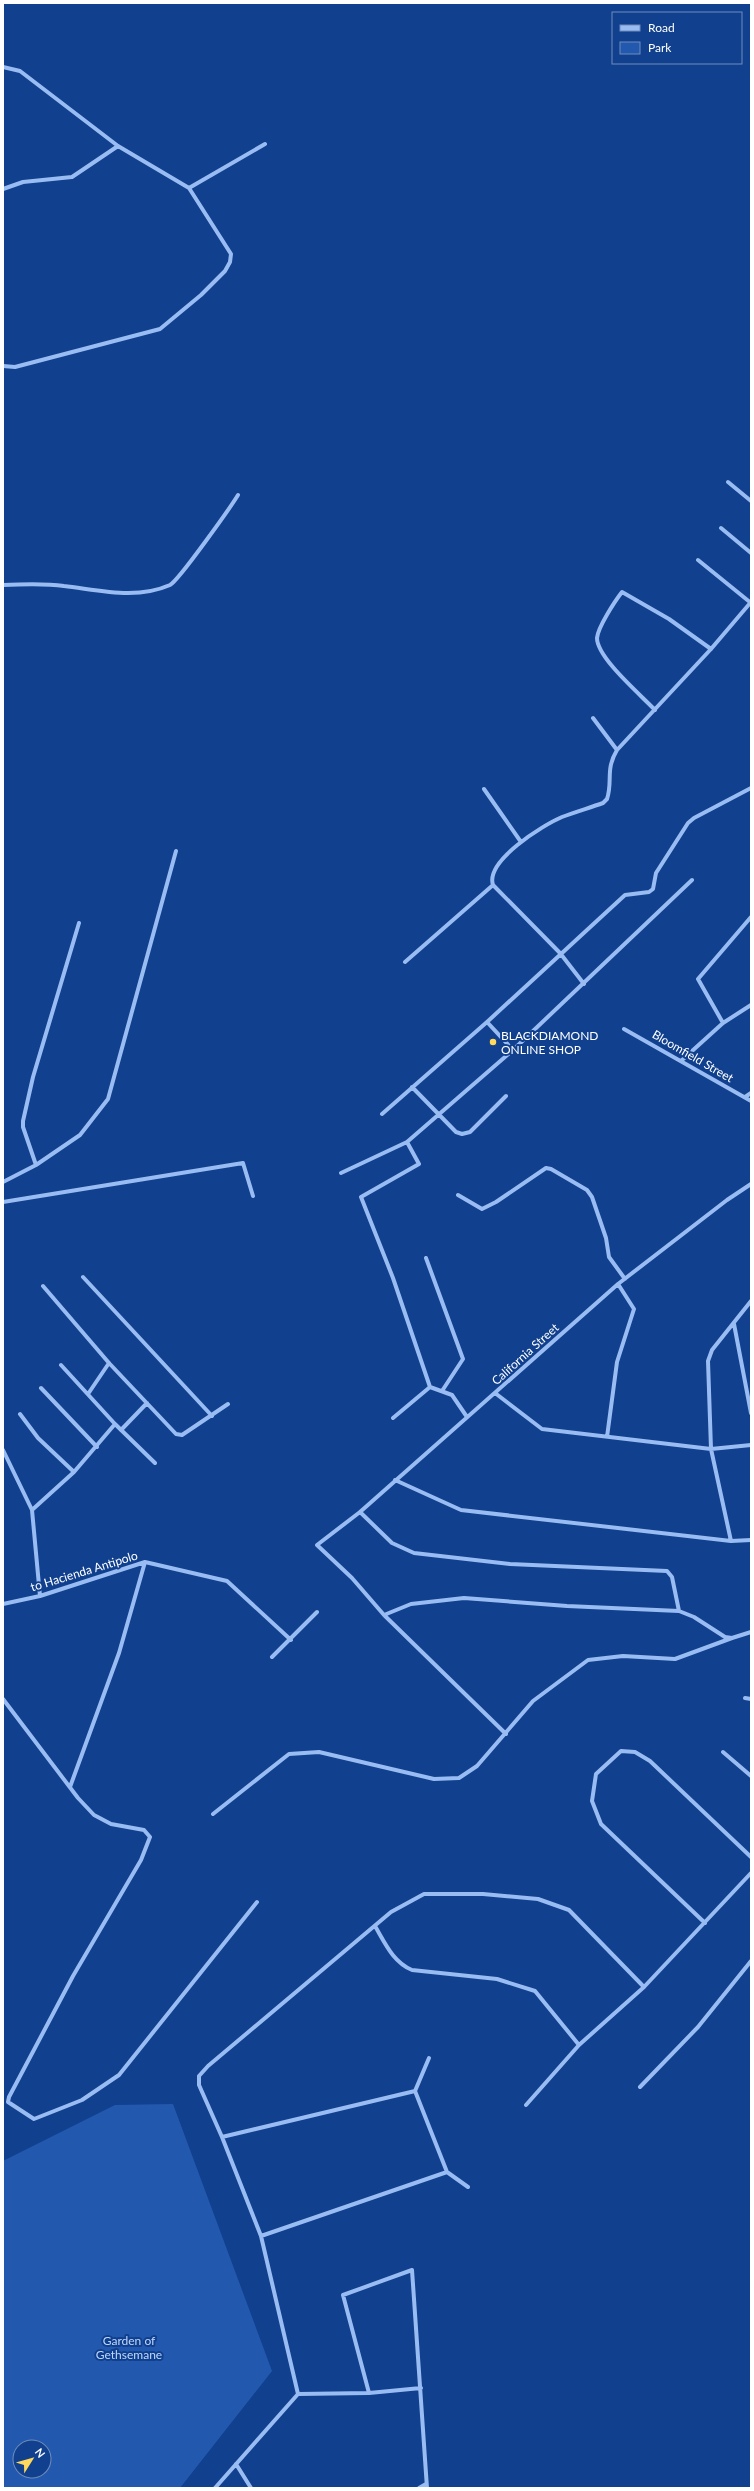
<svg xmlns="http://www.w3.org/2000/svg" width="754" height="2491" font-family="Lato,sans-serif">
  <rect width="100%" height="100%" fill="#10408e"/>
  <path fill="#2259ae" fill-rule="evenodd" d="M173 2104 272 2371 180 2488H3V2161L115 2105ZM20 2447H44V2471H20Z"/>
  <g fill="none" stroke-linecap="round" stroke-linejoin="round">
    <path stroke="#99bcf3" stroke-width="4" d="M3 67 20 71 118 146 189 188 231 254 230 262 225 271 201 295 160 329 15 367 3 366
      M189 188 265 144
      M3 189 23 182 72 177 118 146
      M728 482 751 501
      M721 528 751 553
      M698 560 751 603
      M3 585C23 584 44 583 64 586 99 590 136 600 170 585 179 580 230 508 238 495
      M655 710C641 695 597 658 597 638 598 627 615 601 622 592L669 619 711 649
      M593 718 617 750
      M484 789 521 842
      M405 962 493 885
      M584 984 560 953 493 885C485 861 543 825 562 817 575 812 589 808 603 803L607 799C613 781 605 770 617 750L711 649 751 602
      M487 1022 513 1050 692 880
      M723 1023 698 979 751 917
      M624 1029 751 1101
      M681 1061 723 1023 751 1005
      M412 1087 456 1132 462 1134 470 1132 506 1096
      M745 1097 751 1093
      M382 1114 487 1022 625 895 649 892 653 889 656 873 688 823 694 818 751 788
      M36 1165 23 1127V1121L33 1077 79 923
      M341 1173 407 1142 513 1050
      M3 1182 36 1165 80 1135 108 1099 176 851
      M458 1195 482 1209 496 1202 546 1168 551 1169 587 1190 592 1197 606 1238 609 1257 625 1279
      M3 1202 243 1163 253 1196
      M426 1258 463 1359 442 1391
      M83 1277 212 1416
      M43 1286 109 1363 176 1434 182 1435 228 1404
      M734 1324 751 1413
      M61 1365 115 1424 155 1463
      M430 1387 452 1395 467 1417
      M41 1388 97 1447
      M495 1393 542 1429 711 1449 751 1445
      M88 1394 109 1363
      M20 1414 38 1438 74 1472
      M393 1418 430 1387 393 1278 361 1197 419 1164 407 1142
      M121 1430 147 1403
      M607 1437 617 1362 634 1309 618 1284
      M3 1450 32 1510 40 1596
      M395 1480 461 1510 731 1541 751 1540
      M32 1510 74 1472 115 1424
      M360 1512 392 1543 414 1553 510 1564 667 1571 672 1577 679 1611
      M731 1541 711 1449 708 1361 712 1350 751 1301
      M3 1604 40 1596 145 1562 227 1581 291 1640
      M384 1615 411 1604 464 1598 567 1606 679 1611 694 1617 725 1637 732 1638 751 1632
      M272 1657 317 1612
      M745 1698 751 1699
      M3 1699 78 1798 94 1815 111 1824 144 1830 150 1837 141 1860 73 1976 9 2097 8 2102 34 2119 82 2100 119 2075 257 1902
      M506 1734 384 1615 352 1578 317 1545 360 1512 618 1284 727 1200 751 1184
      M723 1752 751 1776
      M70 1787 119 1653 145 1562
      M213 1814 289 1754 319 1752 434 1779 459 1778 477 1766 533 1701 588 1660 623 1656 675 1659 732 1638
      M705 1923 601 1824 592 1801 596 1774 621 1751 635 1752 650 1761 751 1857
      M375 1926C385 1943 393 1962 412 1970L497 1979 535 1991 579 2045
      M429 2058 415 2091 447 2172 468 2187
      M640 2087 698 2027 751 1961
      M526 2105 579 2045 644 1987 751 1873
      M222 2137 415 2091
      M261 2236 447 2172
      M369 2393 343 2295 412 2270 427 2488
      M298 2394 369 2393 421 2388
      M236 2464 251 2488
      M215 2488 298 2394 261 2236 222 2137 199 2085V2076L208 2066 391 1912 424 1894H483L538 1899 569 1910 644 1987
      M419 2488 426 2484"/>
  </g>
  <circle fill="#ffd95b" stroke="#10408e" stroke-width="1.5" cx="493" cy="1042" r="4"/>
  <g text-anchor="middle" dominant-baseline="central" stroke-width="4" stroke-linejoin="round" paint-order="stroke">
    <g font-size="12" fill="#fff" stroke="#10408e" text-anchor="start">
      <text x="501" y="1035">BLACKDIAMOND<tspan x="501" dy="14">ONLINE SHOP</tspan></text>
    </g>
    <g font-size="12" fill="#fff" stroke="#10408e">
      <text transform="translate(693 1056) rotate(30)">Bloomfield Street</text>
      <text transform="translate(525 1354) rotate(-42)">California Street</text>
      <text transform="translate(84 1571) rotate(-17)">to Hacienda Antipolo</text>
    </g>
    <g font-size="12" fill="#c0d8fd" stroke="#10408e">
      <text x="129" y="2340">Garden of<tspan x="129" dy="14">Gethsemane</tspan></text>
    </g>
  </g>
  <rect width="754" height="2491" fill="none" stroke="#ffffff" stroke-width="8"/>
  <rect x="612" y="12" width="130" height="52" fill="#10408e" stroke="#708cbb"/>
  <rect x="620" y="25" width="20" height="6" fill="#99bcf3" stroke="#708cbb"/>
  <text x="648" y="32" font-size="12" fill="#ffffff">Road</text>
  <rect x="620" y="42" width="20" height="12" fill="#2259ae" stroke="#708cbb"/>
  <text x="648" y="52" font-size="12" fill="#ffffff">Park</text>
  <g transform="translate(32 2459) rotate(53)"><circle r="19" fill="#10408e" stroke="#708cbb"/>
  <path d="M0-3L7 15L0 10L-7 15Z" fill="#ffd95b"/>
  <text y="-6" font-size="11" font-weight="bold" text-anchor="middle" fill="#ffffff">N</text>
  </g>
</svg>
